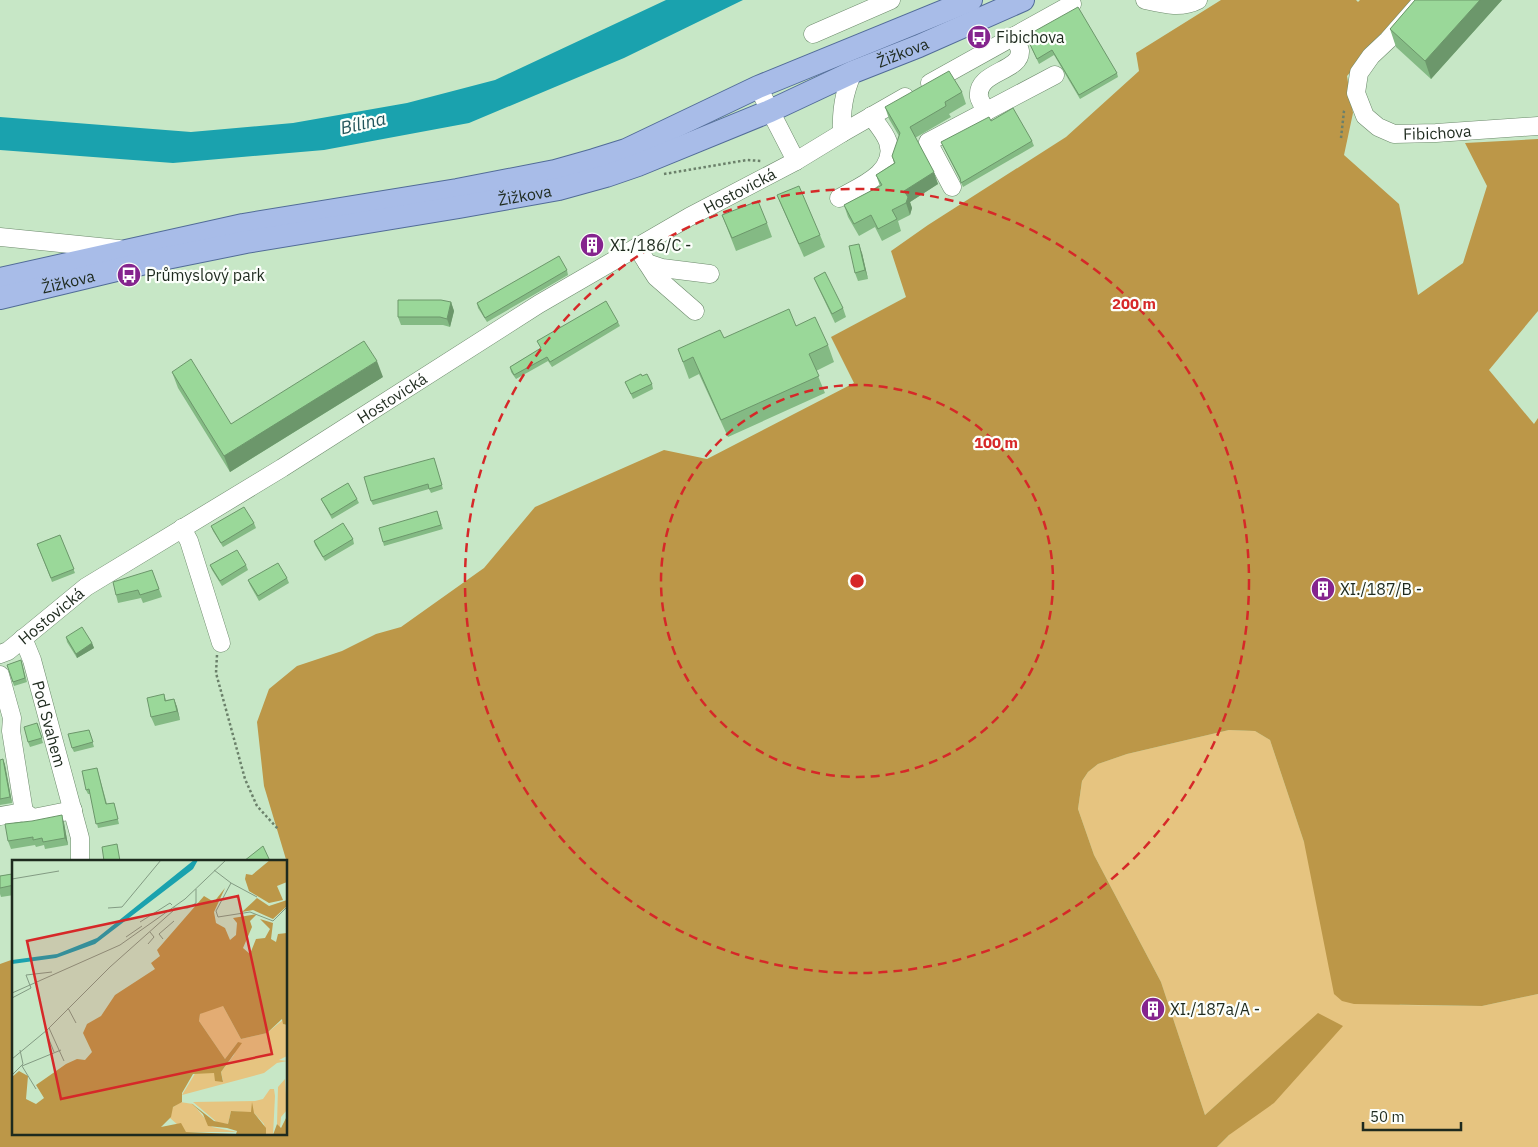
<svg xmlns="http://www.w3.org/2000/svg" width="1538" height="1147" font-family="'IBM Plex Sans',sans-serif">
  <rect width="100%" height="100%" fill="#c7e7c6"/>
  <path fill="#e6c480" d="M1229 730 1255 731 1270 740 1304 842 1400 1005 1482 1006 1538 994V1147H1217L1229 1135 1318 1014 1205 1115 1161 982 1094 855 1078 809 1082 781 1088 772 1098 764 1127 754Z"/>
  <path fill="#bc9748" d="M1221 0H1356L1358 2 1360 0H1414L1347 76 1353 113 1344 155 1399 204 1418 295 1463 263 1487 186 1465 143 1538 139V311L1489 370 1534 424 1538 418V994L1482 1006 1354 1004 1342 1001 1334 994 1304 842 1270 740 1255 731 1229 730 1127 754 1098 764 1088 772 1082 781 1078 809 1094 855 1161 982 1205 1115 1318 1013 1343 1026 1274 1103 1229 1135 1217 1147H0V964L14 959V1133H286V868L288 866 264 786 257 722 269 689 297 666 342 651 376 634 401 627 484 568 535 507 664 450 707 459 854 383 831 337 906 297 891 251 928 225 1066 137 1139 71 1136 53Z"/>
  <path fill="#1aa2ae" d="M666 0H743L624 58 469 123 324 150 173 163 0 150V117L191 132 293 123 407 103 495 80Z"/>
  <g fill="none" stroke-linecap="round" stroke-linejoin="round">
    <g stroke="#6d8a6c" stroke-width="19">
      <g id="minor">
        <path d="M1145 0C1163 4 1181 9 1198 0"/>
        <path id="s1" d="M1423 0 1388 40 1371 56 1359 73 1356 93 1365 116 1378 127 1394 134 1436 133 1538 126"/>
        <path d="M813 34 891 0"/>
        <path d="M930 83 1072 4"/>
        <path d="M758 87 796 161"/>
        <path d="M986 112C984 107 980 101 979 97 976 71 1021 72 1020 51 1019 46 1016 41 1014 36"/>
        <path d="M842 133C841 110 844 93 853 72"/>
        <path d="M952 187 928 142 1055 75"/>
        <path d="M839 198C859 187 898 172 888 142 885 133 877 124 871 116"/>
        <path d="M0 237 119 249"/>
        <path d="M637 247 647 263 662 268 710 274"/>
        <path d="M647 263 656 277 695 311"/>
        <path d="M182 528 189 541 221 643"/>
        <path id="s2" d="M23 638 32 660 80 838V861"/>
        <path id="s3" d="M0 654 8 651 86 587 282 468 539 304 689 217 796 161 842 133 905 97"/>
        <path d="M0 675 12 718 11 731 24 812"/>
        <path d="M0 816 24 812 33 818 73 810"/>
      </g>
    </g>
    <g stroke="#526c98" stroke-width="24">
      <g id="major">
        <path d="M0 279 243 225 457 190 555 171 594 160 626 150 758 87 971 0"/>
        <path id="s4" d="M0 298 162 259 246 242 459 207 559 189 606 176 638 165 770 111 853 72 919 46 1023 0"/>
      </g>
    </g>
    <path stroke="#6b806a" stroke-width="2.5" stroke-dasharray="2.5 2.5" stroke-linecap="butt" d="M1341 138 1344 111 1345 109
      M664 174 747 160 762 161
      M217 655 216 673 245 779 257 806 278 829"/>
    <use href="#minor" stroke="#fff" stroke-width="18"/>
    <use href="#major" stroke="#a8bce8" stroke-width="22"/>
  </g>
  <path fill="#84ba84" d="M1415 0H1502L1431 79 1396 47 1390 29Z
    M1026 36 1117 73 1118 77 1080 99 1054 55 1039 64Z
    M962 92 966 104 949 114 951 117 915 138 938 184 910 202 912 208 910 215 898 221 901 231 882 241 875 227 859 236 848 217 844 205 880 186 876 175 894 163 892 156 899 136 889 119 885 107Z
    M991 121 1032 141 1034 146 963 187 960 180 941 142Z
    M777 195 820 235 825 247 804 257 782 207Z
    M722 215 767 223 772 237 736 251Z
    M862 253 868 279 858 281 855 273Z
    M567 270 568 275 487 322 478 308 477 303Z
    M814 278 843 308 846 317 835 323 818 287Z
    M451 302 454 311 450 327 443 325H401L398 317Z
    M618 322 620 326 552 367 548 361 516 379 511 372 510 367 541 348 537 341Z
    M796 326 828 345 834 362 816 371 825 393 728 437 699 374 689 379 678 349 724 338Z
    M172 372 231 424 383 377 230 472 178 388Z
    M642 376 652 384 653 389 633 399 625 382Z
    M434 458 443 489 431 493 429 489 373 505 371 501Z
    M321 499H357L359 503 332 519 323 503Z
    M437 511 443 529 384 546 383 542Z
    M254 523 256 528 223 547 213 531 211 526Z
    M60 535 75 573 52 582 37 544Z
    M353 539 354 544 325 561 315 545 314 541Z
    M210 565H246L248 570 222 586 212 570Z
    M152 570 162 597 143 603 141 598 118 603 116 595Z
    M287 578 289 583 259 601 250 585 248 580Z
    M66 637 92 643 94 648 77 658 67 642Z
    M21 660 27 682 14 686 7 665Z
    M164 694 166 700 174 699 177 707 180 720 155 726 151 717Z
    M37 723 43 743 30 747 28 742Z
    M89 730 94 747 74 752 72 748Z
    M3 759 5 765 12 803 0 805V760Z
    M97 768 107 804 114 803 119 824 98 828 90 794H88L86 790Z
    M64 823 68 845 45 849 44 845 36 847 35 845 11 849 8 841Z
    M12 874 14 878V895L1 897 0 894V876Z"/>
  <path fill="#6c976b" d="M1480 0H1502L1431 79 1425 61Z
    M934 172 938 184 910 202 912 208 910 215 906 203 904 191Z
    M859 244 862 253 868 279 865 270Z
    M451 302 454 311 450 327 447 319Z
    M377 361 383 377 230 472 224 456Z
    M92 643 94 648 77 658 76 654Z
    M174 699 177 707 180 720 177 711Z
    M3 759 5 765 12 803 10 797Z
    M62 815 64 823 68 845 65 838Z"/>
  <path fill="#9ad899" stroke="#6c976b" d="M1415 0H1480L1425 61 1390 29Z
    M1078 7 1117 73 1079 95 1052 50 1037 59 1026 36Z
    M949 71 962 92 945 102 946 106 910 127 934 172 904 191 908 197 906 203 892 210 897 219 878 229 871 215 854 224 844 205 882 185 876 175 895 163 892 156 900 133 885 107Z
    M1013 108 1032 141 961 183 960 178 941 142 987 118 989 117 991 121Z
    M799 186 820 235 799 244 777 195Z
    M758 201 767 223 732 238 722 215Z
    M859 244 865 270 855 273 849 246Z
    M559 256 567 270 485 318 477 303Z
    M825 272 843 308 832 314 814 278Z
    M398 300H441L451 302 447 319 440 317H398Z
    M606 301 618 322 550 362 547 357 514 375 510 367 541 348 537 341Z
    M789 309 796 326 815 317 828 345 809 354 819 376 721 420 693 357 683 362 678 349 720 330 724 338Z
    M364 341 377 361 224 456 172 372 191 359 231 424Z
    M641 374 642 376 647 374 652 384 631 394 625 382Z
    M434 458 442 485 429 489 428 484 371 501 364 477Z
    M348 483 357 499 331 515 321 499Z
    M244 507 254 523 221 543 211 526Z
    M437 511 441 525 383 542 379 528Z
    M343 523 353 539 323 557 314 541Z
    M60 535 74 569 51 578 37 544Z
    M237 550 246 565 220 581 210 565Z
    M278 563 287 578 258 596 248 580Z
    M152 570 159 589 140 595 138 590 116 595 113 582Z
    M82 627 92 643 76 654 66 637Z
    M21 660 25 678 13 682 7 665Z
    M164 694 165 701 174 699 177 711 151 717 147 698Z
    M37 723 42 738 28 742 24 727Z
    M89 730 93 742 72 748 68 734Z
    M3 759 10 797 0 799V760Z
    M97 768 106 804 114 803 118 819 96 824 89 789 86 790 82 771Z
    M62 815 65 838 43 842 42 838 33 840V837L8 841 5 824 32 821Z
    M117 844 120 861H104L102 847Z
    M263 846 270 861H244Z
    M12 874 14 885 0 888V876Z"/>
  <g fill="none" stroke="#d62828" stroke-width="2.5" stroke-dasharray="9 6">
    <circle cx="857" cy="581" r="196"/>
    <circle cx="857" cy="581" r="392"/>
  </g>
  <defs>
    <g id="bus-disc" transform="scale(1.25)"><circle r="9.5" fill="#85248e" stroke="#fcfffb"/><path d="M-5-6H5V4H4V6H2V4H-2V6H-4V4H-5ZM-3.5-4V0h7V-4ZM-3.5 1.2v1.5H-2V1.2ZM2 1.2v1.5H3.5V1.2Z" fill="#fff"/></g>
    <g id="building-disc" transform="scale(1.25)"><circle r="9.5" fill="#85248e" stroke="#fcfffb"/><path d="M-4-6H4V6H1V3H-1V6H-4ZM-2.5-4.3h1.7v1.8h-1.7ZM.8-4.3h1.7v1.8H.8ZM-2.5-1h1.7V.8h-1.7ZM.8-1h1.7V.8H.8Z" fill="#fff"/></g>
  </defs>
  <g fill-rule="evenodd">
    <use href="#bus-disc" x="979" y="37"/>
    <use href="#building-disc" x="592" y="245"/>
    <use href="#bus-disc" x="129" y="275"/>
    <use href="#building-disc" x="1323" y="589"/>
    <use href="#building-disc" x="1153" y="1009"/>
  </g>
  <g text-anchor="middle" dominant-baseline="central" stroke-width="4.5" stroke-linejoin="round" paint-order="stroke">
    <g font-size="16" fill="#1e2a1e" stroke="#fcfffb" text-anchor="start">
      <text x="996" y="37">Fibichova</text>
      <text x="610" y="245">XI./186/C -</text>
      <text x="146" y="275">Průmyslový park</text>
      <text x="1340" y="589">XI./187/B -</text>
      <text x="1170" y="1009">XI./187a/A -</text>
    </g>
    <g font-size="16" fill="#1e2a1e" stroke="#fcfffb">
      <text stroke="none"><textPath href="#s4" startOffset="940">Žižkova</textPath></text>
      <text stroke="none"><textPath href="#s1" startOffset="220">Fibichova</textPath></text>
      <text stroke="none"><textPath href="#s3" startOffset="874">Hostovická</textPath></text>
      <text stroke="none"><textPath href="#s4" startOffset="535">Žižkova</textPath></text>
      <text stroke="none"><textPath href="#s4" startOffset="70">Žižkova</textPath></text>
      <text stroke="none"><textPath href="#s3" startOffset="469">Hostovická</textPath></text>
      <text stroke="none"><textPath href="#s3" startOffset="64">Hostovická</textPath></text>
      <text stroke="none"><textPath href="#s2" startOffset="90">Pod Svahem</textPath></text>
    </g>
    <g font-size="18" font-style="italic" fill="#24565c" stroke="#fcfffb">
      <text transform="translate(363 123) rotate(-13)">Bílina</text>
    </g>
  </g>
  <g transform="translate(12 860)">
    <rect width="275" height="275" fill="#c7e7c6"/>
    <path d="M205 146H211L229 179 255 173 272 159 271 164 275 165V196L267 200 275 201 265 203 252 213 170 235 184 212 202 213 211 221 209 212 222 195 226 182 213 199 187 161 188 154ZM273 219 275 250 269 257 268 268 265 264 266 227ZM258 229H262L263 236 261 275H254L252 264 242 253 219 251 216 264 206 263 181 242 243 241 251 239ZM168 242 181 244 200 267 225 272H174L158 258 160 248Z" fill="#e6c480"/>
    <path d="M258 0H275V22L265 26 271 40 257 43 237 31 233 19 234 14 240 15ZM213 28 202 52 204 63 213 68 218 80 224 75 225 63 221 58 245 54 238 61 240 67 231 88 238 94 244 79 253 78 258 69 248 59 261 63 259 79 264 82 266 74 275 73V165L271 164 270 159 255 173 229 179 211 146 188 154 187 161 213 199 226 182 230 183 209 212 211 222 203 221 202 213 181 214 170 233V242L161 247 159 257 149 267 169 263 174 272 224 274 225 271 215 268 196 266 191 254 179 243 202 261 216 264 219 251 239 252 240 242 242 253 254 268V275H0V217L7 211 16 216 14 239 24 244 32 238 24 225 54 204 65 199 73 200 80 192 71 173 75 164 89 156 103 135 143 109 139 103 148 96 145 90 192 36 202 42ZM245 38 257 46 275 40V46L261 59 241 50 230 52ZM275 256V275H261L265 264 269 268Z" fill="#bc9748"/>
    <path d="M182 0H186L181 9 83 84 44 98 0 104V100L45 94 85 78Z" fill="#1aa2ae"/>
    <path fill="none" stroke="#839b83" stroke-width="1" d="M202 10 219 23 204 51 206 57 238 52 261 61 275 47M0 19 47 11M219 23 245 37M96 48 110 47 149 0M161 48H176L184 43V29M128 62 158 43 160 45M114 77 130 66M151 79 147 74 162 61M136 84 142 77 138 72M0 133 108 85 173 39 214 0M0 138 19 128 14 115 40 112M56 148 64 163M37 168 52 201M34 172 42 192M0 199 35 170 98 107 162 50M0 215 11 204 8 190M24 229 10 206 49 190"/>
    <path fill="#d62828" fill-opacity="0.15" stroke="#d62828" stroke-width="2.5" d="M226 36 260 194 49 239 15 81Z"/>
    <rect width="275" height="275" fill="none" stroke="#1e2a1e" stroke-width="2.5"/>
  </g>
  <circle cx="857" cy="581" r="8" fill="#d62828" stroke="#fcfffb" stroke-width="2.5"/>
  <g font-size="15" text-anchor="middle" font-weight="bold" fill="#d62828" stroke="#fcfffb" stroke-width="4.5" stroke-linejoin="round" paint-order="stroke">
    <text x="1134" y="309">200 m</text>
    <text x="996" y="448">100 m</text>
  </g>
  <path d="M1363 1122v8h98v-8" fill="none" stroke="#1e2a1e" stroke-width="2.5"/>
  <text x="1370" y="1122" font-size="15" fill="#1e2a1e" stroke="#fcfffb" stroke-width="4" paint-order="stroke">50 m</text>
</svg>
